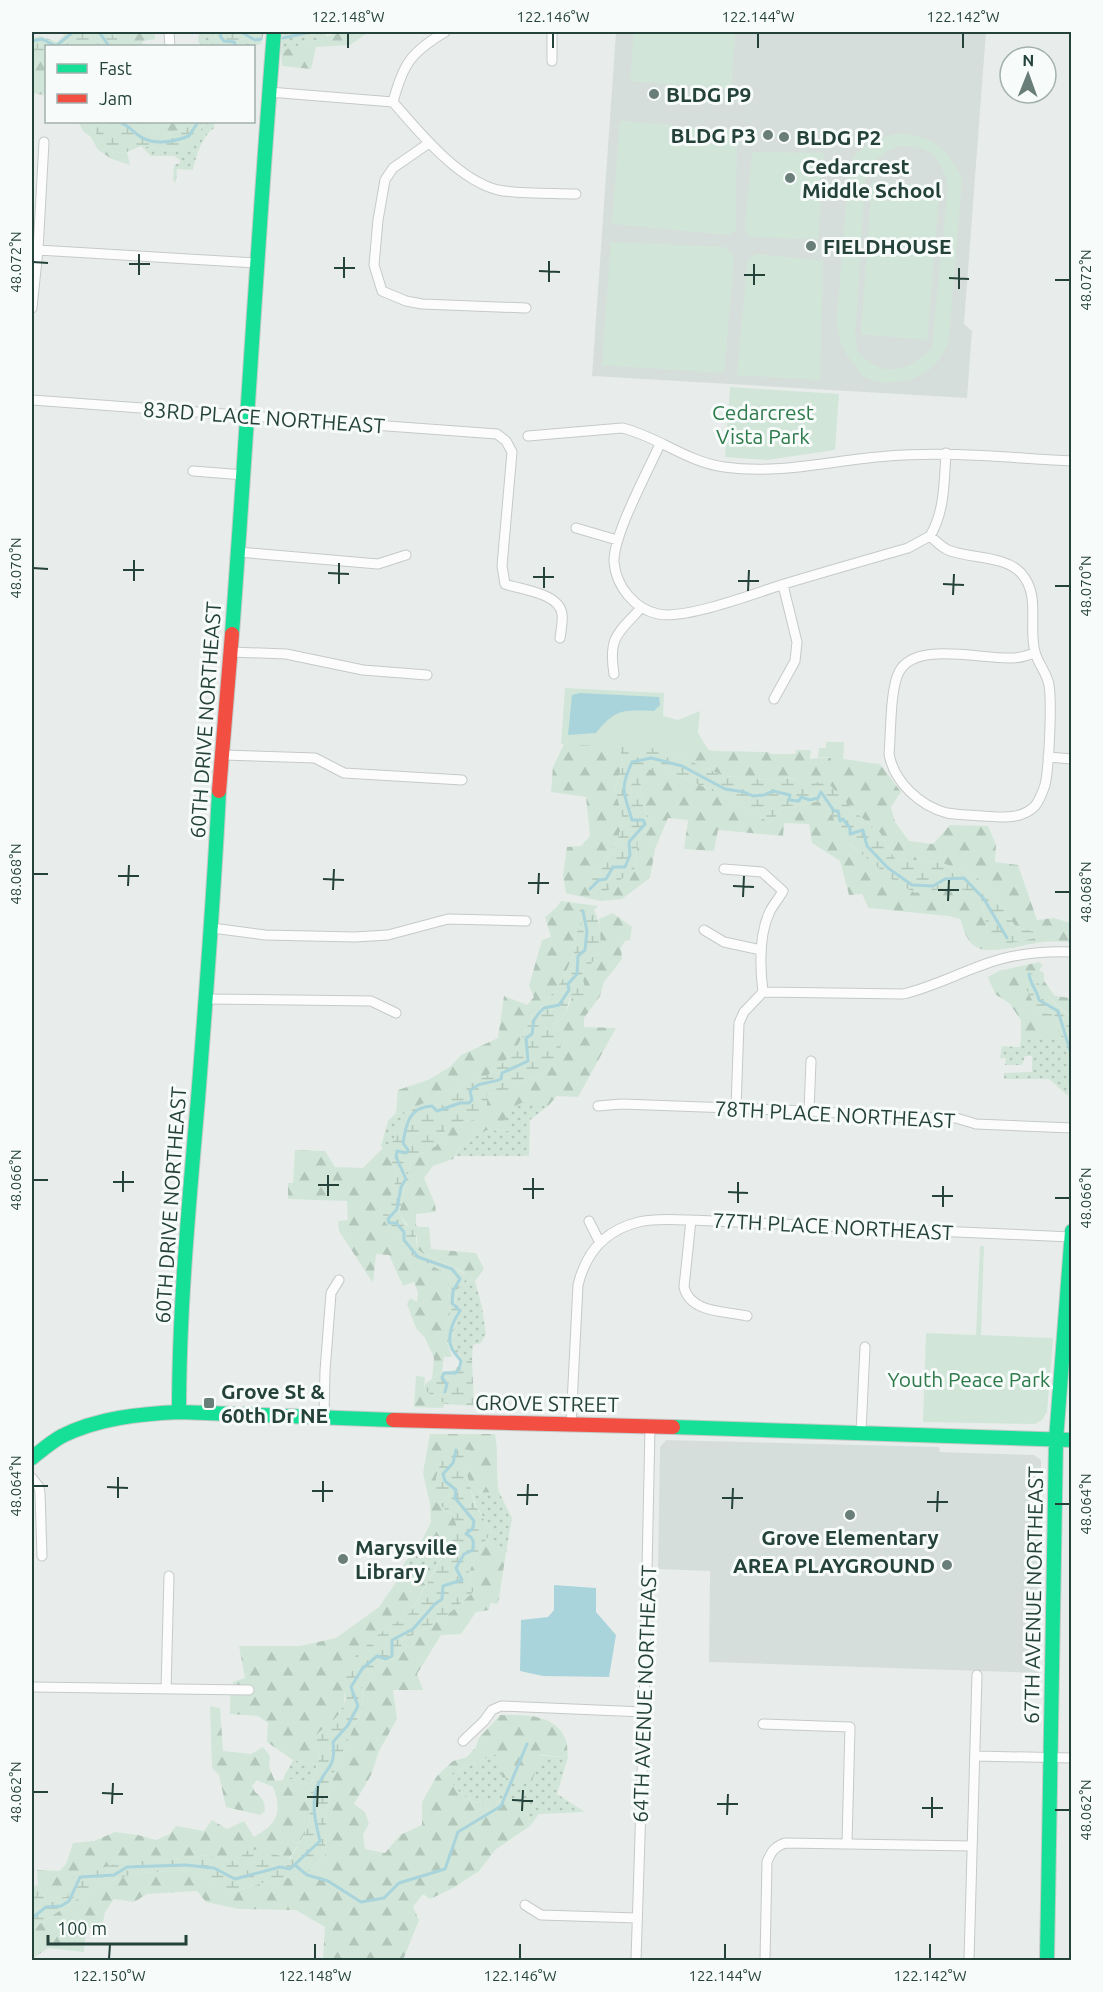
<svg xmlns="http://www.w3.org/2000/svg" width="1103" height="1992" font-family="Ubuntu,sans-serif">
  <defs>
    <pattern id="grass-dots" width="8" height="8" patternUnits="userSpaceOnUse" patternTransform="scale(1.5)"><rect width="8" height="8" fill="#d1e6d8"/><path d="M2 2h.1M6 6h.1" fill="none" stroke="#b3c6ba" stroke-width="1.8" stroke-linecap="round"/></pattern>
    <pattern id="forest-firs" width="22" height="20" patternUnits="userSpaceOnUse" patternTransform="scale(1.5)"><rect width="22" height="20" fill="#d1e6d8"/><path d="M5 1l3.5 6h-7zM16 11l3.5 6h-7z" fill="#b3c6ba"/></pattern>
    <pattern id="wetland-marsh" width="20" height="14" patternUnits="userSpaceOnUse" patternTransform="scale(1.5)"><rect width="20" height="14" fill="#d1e6d8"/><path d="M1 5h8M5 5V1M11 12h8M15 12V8" fill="none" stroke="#b3c6ba"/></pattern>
  </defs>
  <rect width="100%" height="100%" fill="#e8edeb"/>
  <path fill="#d6dedb" d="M616 32H986L964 324 972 331 967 398 592 376Z
    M666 1440 939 1447 940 1452 1034 1455 1041 1460 1039 1673 709 1662 710 1571 658 1569 660 1447Z"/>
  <path fill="url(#grass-dots)" d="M199 32H214L220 46 212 45 203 46 198 42Z
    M283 32H325L327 37 281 51Z
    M204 122H214V128C202 136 196 156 193 170L177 169 176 182 173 181 174 165 180 163V160L174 156H151L141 146 182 151 202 128Z
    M1021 1037H1062L1071 1062 1068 1096 1049 1079H1004V1073L1032 1072V1056H1025L1022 1065H1005L1006 1058H1000L1002 1046 1020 1047Z
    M529 1100 548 1106 530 1120 529 1156H455L461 1145 487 1130 509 1131 504 1122 512 1107Z
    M396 1113 409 1114 402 1122 390 1148H383L381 1146 388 1121Z
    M465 1280 475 1281 482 1307 486 1334 481 1343 473 1345 472 1360H463C451 1341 450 1330 462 1310L455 1303 457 1290Z
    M499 1492 512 1518 506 1553 486 1540 492 1532 476 1505 472 1493Z
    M419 1546 441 1558 427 1583 399 1578 404 1563Z
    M495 1754 568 1757 557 1794 585 1812 539 1814 530 1826 525 1804 511 1801 475 1803 461 1794 446 1776Z
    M293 1760 317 1764 311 1784 293 1779 282 1781Z"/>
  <path fill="url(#forest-firs)" d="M109 32H154L155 39 143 41 142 46H119L117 38Z
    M340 32H369L350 45 316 47 311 69 282 66 281 51Z
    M46 59V90L43 95 32 93V60Z
    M78 122H86L113 153 127 152 130 165 112 159 98 150 91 137 84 132Z
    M138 122H188V123C179 135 167 134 153 135Z
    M617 736 623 762 615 788 623 820 618 838 602 868 586 886 635 868 638 840 652 822C640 806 639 789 642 769H665L736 802 770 823 784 807 821 801 833 816 838 833 854 848 872 861 957 887 981 898 988 933 1036 932 1016 927 995 898 976 876 940 862 895 859 880 833 854 811 799 778 766 780 724 776 668 752 672 748 719 751 768 752 771 754H795L796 750H811L810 759C829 754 859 762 880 764L901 792 891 807 895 822 909 841 933 844 950 825 988 826 996 845 995 862 1018 865 1037 920 1054 918 1071 923V942C1062 942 1052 941 1043 942 1025 944 987 957 973 945 966 939 963 927 960 919L948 916 869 908 862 894 849 895 840 861 812 843 809 824 784 823 783 836 718 830 714 851 684 849 688 820 668 818 655 849 650 878 622 899 600 901 566 893 563 875 567 847 581 846 590 836 586 797 551 792 553 767 566 740Z
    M561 901 598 906 594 910 579 909 582 923 576 934 574 953 563 979 546 1002 533 1015 514 1053 487 1076 465 1084 445 1106 415 1108 409 1114 396 1113 398 1090 428 1080 450 1067 461 1055 498 1038 504 996 527 1005 534 997 529 986 542 940 551 937 545 917 556 908Z
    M613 913 632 927 630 940 625 941 621 948 622 959 604 982 600 996 584 1018V1027L616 1028 578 1097 557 1096 548 1106C524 1099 517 1099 504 1122L510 1131 487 1130 461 1145 453 1159 433 1166 424 1178 435 1204 436 1212 416 1214V1225L418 1227H429L431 1249 476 1253 484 1269 475 1281 465 1280V1273C449 1264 431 1261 417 1249V1237L399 1214 412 1158 436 1146 447 1127 475 1119 487 1094 502 1093 515 1085 544 1074 552 1025 564 1017 582 972 598 955 600 935 599 919Z
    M1039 962 1043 965 1039 970 1044 973V981L1055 996 1071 998V1030L1068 1014 1045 994 1033 1000 1039 1013 1054 1014 1062 1037H1021V1020L1009 1003 995 994 988 977 999 971Z
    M383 1148H390L388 1154 396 1171 394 1188 383 1218 409 1254 450 1275 448 1291 450 1313 445 1336 452 1357H444L442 1372 432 1379 434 1358 425 1338 416 1328 407 1304 410 1298 417 1302 418 1293 414 1282 403 1286 389 1255 376 1254 373 1283 339 1231 338 1221 348 1220 347 1201 288 1199V1183H293L295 1150 325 1151 335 1167 363 1168Z
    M416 1376 425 1377 424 1390 445 1404 443 1408 414 1407Z
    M430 1434H495C499 1453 495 1473 499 1492L472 1493 465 1467 435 1501 453 1516 458 1529 441 1558 419 1546 431 1522 430 1504 423 1473Z
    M486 1540 506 1553 498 1604 490 1603 489 1610 476 1612 461 1634 441 1635 417 1674 423 1690H393L397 1719 379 1751 371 1775 354 1804 365 1812 369 1824 363 1834 365 1849 385 1853 400 1835 422 1825V1802L437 1776 453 1761 467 1757 476 1747 479 1738 500 1715C523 1715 554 1713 565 1738 568 1743 567 1752 568 1757L541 1755 531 1784 502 1777 495 1754 446 1776 461 1794 475 1803 511 1801 525 1804 530 1826 495 1850 479 1871 453 1888 430 1899 423 1894 413 1907 419 1920 403 1960 323 1959 325 1927 296 1910 239 1909 206 1902 197 1891 147 1894 134 1902 114 1899 105 1912 102 1927 86 1928 84 1952 48 1948 32 1959V1929L98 1885 136 1873 191 1870 230 1893 262 1883 303 1875 325 1855 327 1808 332 1777 363 1706 362 1682 381 1662 398 1657 403 1640C434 1626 449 1615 474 1591L468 1574 480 1548Z
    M399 1578 427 1583 411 1612 380 1633 342 1681C350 1711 338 1716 317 1735L320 1756 317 1764 293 1760 267 1742 268 1723 258 1716 230 1714V1698L233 1682 245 1678 239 1646H300L336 1638 379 1607Z
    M210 1706 220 1708 223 1751 251 1754 263 1747 270 1756 269 1767 275 1781 293 1779 311 1784 309 1826 289 1859 274 1854 237 1862 209 1855 153 1861H123L100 1869 68 1897 46 1898 38 1884 37 1870 59 1871 66 1864 73 1843 94 1841 115 1832 138 1835 156 1840 170 1834 176 1826 204 1831 212 1820 227 1829 244 1821 254 1837C277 1824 283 1813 273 1787L257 1780 252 1786 255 1792C262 1797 265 1802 265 1811L260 1815 226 1807 219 1775 212 1768Z"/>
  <path fill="url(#wetland-marsh)" d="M67 32H109L117 38 119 46H46V59L32 60V38L40 36 57 42Z
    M214 32H264L261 44 253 46H220Z
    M86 122H138L153 135C168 134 181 135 188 122H204L196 141 182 151 141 146 127 152 113 153Z
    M617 736 678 739 669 752 724 776 766 780 799 778 830 785 854 811 880 833 895 859 940 862 976 876 995 898 1016 927 1036 932 1037 938 995 946 988 933 981 898 957 887 915 893 894 881 837 833 833 816 821 801 784 807 770 823 736 802 665 769 642 770C639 789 640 806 652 822L638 840 635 868 603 894 593 893 586 886 602 868 618 838 623 821 615 788 623 762Z
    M579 908 594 910C600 922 603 940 598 954 596 960 587 967 582 972L586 995 570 998 564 1017 552 1025 562 1043 556 1061 544 1074 515 1085 502 1093 487 1094V1107L475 1119 447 1127 436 1146 412 1158 399 1214 406 1225 415 1229 417 1249C431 1261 449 1264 465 1274V1280L457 1290 455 1303 462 1310C450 1330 451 1341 463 1360H472L474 1406 445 1404 424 1390 425 1384 442 1372 455 1370 459 1365 460 1361 450 1349 445 1336 450 1313 448 1291 450 1275 409 1254 382 1218 394 1188 396 1171 388 1154C394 1136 407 1102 431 1102 435 1102 441 1105 445 1106L465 1084 487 1076 514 1053 533 1015 546 1002 563 979 574 953 576 934 582 923Z
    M1032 973 1045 994 1068 1015 1071 1030V1059L1069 1060 1054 1014 1039 1013 1025 987 1024 976Z
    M446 1447 470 1450 465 1467 475 1505 492 1532 480 1548 468 1574 474 1591C449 1615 435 1625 403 1640L398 1657 381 1662 362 1682 363 1706 332 1777 327 1808 325 1855 303 1875 262 1883 229 1893 191 1870 136 1873 98 1885 32 1929V1888L38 1884 46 1898 67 1897 74 1874 100 1869 123 1861H153L209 1855 237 1862 245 1851 267 1848 274 1854 290 1859 309 1826 311 1784 320 1756 316 1735 339 1715 346 1699 342 1681 349 1662 380 1633 411 1612 458 1529 453 1516 435 1501 436 1477Z"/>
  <path fill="#d1e6d8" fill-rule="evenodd" d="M634 32H735L731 89 630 81Z
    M620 121 737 131 736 231 728 235 612 224Z
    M900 133C936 138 945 146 962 178L949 338C941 368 921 380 892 382 882 383 873 382 865 377 861 375 858 370 856 367 842 349 837 339 837 316L849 173C850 169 851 163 853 159 863 143 883 137 900 133ZM902 146C931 146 941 158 948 186L932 348C915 365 892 379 870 362 867 360 861 356 859 353 856 349 856 340 855 335L865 180C876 159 879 152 902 146Z
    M752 152 824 153 818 239 748 237 745 227Z
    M872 182 940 186 927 340 861 334Z
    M611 242 725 247 734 258 724 373 602 365Z
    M757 254 823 261 820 380 737 375 748 259Z
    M730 387 839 394 835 450 767 460 725 457Z
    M565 688 664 693 663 716 678 720 700 711 698 733 709 751 561 744Z
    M826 742H844L843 761H831V757H818L819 748H826Z
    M980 1246H984L981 1335 1053 1338 1047 1412 1042 1420 1035 1424 923 1422 926 1333 976 1335Z"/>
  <path fill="#a9d4db" d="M580 693 659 697 660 705 654 711C624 710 616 708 596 733L568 735 572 695Z
    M554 1585 596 1588V1612L616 1635 609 1677 543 1676 520 1671 521 1620 548 1617 554 1610Z"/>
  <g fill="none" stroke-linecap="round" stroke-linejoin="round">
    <path stroke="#a9d4db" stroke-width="3" d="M99 32 109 46
      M222 32 220 36 224 41 234 42 236 46
      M241 32 255 40 261 39
      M283 38 311 32
      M32 41 42 39 56 46
      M56 46 73 32
      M118 122C126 123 131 130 138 135 152 146 173 142 189 136L198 122
      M590 889 599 880 606 879 613 867H625L630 855 629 842 645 824 643 820H632C624 792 619 791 632 762L651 758 682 766 725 789 744 792 753 796 764 795 773 791 790 795 789 800 799 801 801 797 810 800 818 798 821 792 834 811H838L840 821 843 819 850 828V834L863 830 867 846 888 868 912 885 933 886 945 879 964 878 984 899 1007 938
      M1029 974C1030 984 1037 990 1039 1000L1058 1011 1072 1057
      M445 1392 447 1384 442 1378 444 1373H455L459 1370 461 1361C459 1358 454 1353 452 1349 446 1337 453 1321 460 1311L452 1303 453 1291 460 1279 452 1269 418 1257 404 1240V1232L396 1223H389L388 1219 397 1209 401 1187 406 1179 396 1157 397 1151 406 1153 408 1150 403 1143C406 1124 409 1107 432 1106L437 1111 460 1103H469L472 1100 470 1091C481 1080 488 1085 501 1079L502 1073 528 1061 526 1038 532 1034 534 1020 539 1013 544 1008 559 1005 569 990 568 984 577 974 578 956 585 950 587 931 583 911
      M296 1866 307 1875 328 1881 361 1902 384 1898 399 1883 445 1869 458 1832 501 1806 527 1744
      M32 1918 46 1907 61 1906 69 1901 80 1877 114 1875 127 1867 185 1865 214 1868 235 1879 280 1867 290 1869 320 1841C316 1824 310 1802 318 1785 328 1765 336 1767 333 1742L348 1725 358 1706 351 1687 362 1669 377 1656 386 1659 392 1656V1640L413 1629 435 1604 442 1599 443 1586 462 1580 456 1568 464 1554 473 1550C474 1542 474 1538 466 1534L473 1528 474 1521 455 1498 456 1490 445 1481 443 1474 453 1463 456 1450"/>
    <g stroke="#c5cac8" stroke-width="11">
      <path id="street" d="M169 32 170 46
        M552 32V61
        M269 92 393 102C419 132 458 180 498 190 518 194 554 193 576 194
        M393 102C403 64 411 52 445 32
        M429 143 393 168 385 180 378 220 374 265 382 291 406 301 422 304 526 308
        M38 250 256 263
        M32 308 38 250 44 142
        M32 400 497 434 506 441 512 452 502 566 505 584C522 590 559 593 562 614 563 621 561 631 560 638
        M528 436 622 428C657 436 687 462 724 467 780 475 833 460 888 456 950 451 1010 458 1072 461
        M660 444C648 471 613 535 614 562 616 587 635 609 658 614 684 620 754 594 781 585 824 572 866 560 908 548L930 536
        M193 471 244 475
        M576 528 617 540
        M930 536C936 541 941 547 948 550 970 559 1004 555 1021 573 1041 595 1028 626 1035 652 1038 664 1047 673 1049 685 1052 703 1049 768 1045 785 1043 791 1039 801 1035 806 1021 820 1002 817 983 816 971 815 959 815 947 813 920 806 894 782 889 754 891 733 890 689 899 672 915 640 983 660 1013 658 1021 658 1028 655 1035 653
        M930 536C945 511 944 482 946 453
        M238 552 378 564 406 555
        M231 652 286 654 363 670 427 675
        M614 674C608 637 618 633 641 608
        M774 699 795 661 797 642 783 585
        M223 755 315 758 344 773 462 780
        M1048 757 1072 759
        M724 869 762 872 783 891C779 898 774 904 770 911 759 934 760 968 763 992L744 1012 739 1023 736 1108
        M212 928 265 935 355 937 388 935 448 919 526 921
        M704 930 724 942 761 950
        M763 992 903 994C937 986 968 968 1001 959 1024 953 1048 951 1072 952
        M206 999 371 1001 396 1013
        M598 1106 622 1104 809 1111 894 1117 956 1118 976 1124 1072 1128
        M809 1111 811 1061
        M691 1220 684 1287C690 1313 725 1311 747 1316
        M589 1221 600 1243
        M324 1416 325 1371 331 1293 339 1280
        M571 1424 578 1285C586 1252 605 1230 639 1222 655 1218 674 1220 691 1220L1071 1237
        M861 1432 865 1347
        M32 1478 39 1487 40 1493 42 1556
        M32 1687 249 1690
        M166 1689 169 1576
        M763 1724 850 1727 847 1843
        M463 1741 484 1721 492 1710 501 1706 644 1712
        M975 1756 1072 1758
        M525 1905 541 1915 637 1918
        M636 1960 644 1712 650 1427
        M765 1960 767 1862C771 1852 774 1847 785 1843L971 1846
        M969 1960 977 1675"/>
    </g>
    <g stroke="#c3cbc8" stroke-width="16">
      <path id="fast" d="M232 634C247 433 258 233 274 32
        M179 1412C179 1308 189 1203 198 1099 206 997 214 894 219 791
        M673 1427 1072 1440
        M32 1458C42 1450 51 1442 62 1436 98 1418 139 1414 179 1412L393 1420
        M1047 1960 1056 1440 1072 1231"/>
    </g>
    <g stroke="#c3cbc8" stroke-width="16">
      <path id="jam" d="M219 791 232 634
        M393 1420 673 1427"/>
    </g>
    <use href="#street" stroke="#fcfcfc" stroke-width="9"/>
    <use href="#fast" stroke="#16e098" stroke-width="14"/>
    <use href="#jam" stroke="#f24e42" stroke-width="14"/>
  </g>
  <path fill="none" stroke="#24423a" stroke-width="2" d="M348 48V33M553 48V33M758 48V33M963 48V33M33 262 48 263M129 264H150M334 268H355M539 271 560 272M139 275V254M744 275H765M344 278V257M949 278 969 279M1055 280H1070M549 282V261M754 285V264M959 289V268M33 568 48 569M123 570H144M328 573 349 574M533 577H554M134 581V560M738 581H759M339 584V563M943 584 964 585M1055 586H1070M544 588V567M748 591 749 570M953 595 954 574M33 874H48M118 876H139M323 879 344 880M528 883H549M128 886 129 865M733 886 754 887M333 890 334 869M938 890H959M1055 892H1070M538 894 539 873M743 897 744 876M948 901 949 880M33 1180H48M113 1182H134M318 1185H339M523 1189H544M123 1192V1171M728 1192 748 1193M328 1196V1175M932 1196H953M1055 1198H1070M533 1199V1178M738 1203V1182M943 1207V1186M33 1486H48M107 1487 128 1488M312 1491H333M517 1495H538M118 1498V1477M722 1498H743M323 1502V1481M927 1502H948M1055 1504H1070M527 1505 528 1484M732 1509 733 1488M937 1512 938 1491M33 1792H48M102 1793 123 1794M307 1797H328M512 1800 533 1801M112 1804 113 1783M717 1804H738M317 1807 318 1786M922 1808H943M1055 1810H1070M522 1811 523 1790M727 1815 728 1794M932 1818V1797M109 1959 110 1944M315 1959V1944M520 1959V1944M725 1959V1944M930 1959V1944"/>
  <g fill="#697e78" stroke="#f7fbf9" stroke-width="2">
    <circle cx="654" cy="94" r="6"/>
    <circle cx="768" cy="135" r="6"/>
    <circle cx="784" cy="137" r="6"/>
    <circle cx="790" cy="178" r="6"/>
    <circle cx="811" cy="246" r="6"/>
    <rect x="203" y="1397" width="12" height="12" rx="3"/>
    <circle cx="850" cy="1515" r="6"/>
    <circle cx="343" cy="1559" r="6"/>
    <circle cx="947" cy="1565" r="6"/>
  </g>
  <g text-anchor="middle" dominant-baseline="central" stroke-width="6" stroke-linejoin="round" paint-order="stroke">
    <g font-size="21" font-weight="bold" fill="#24423a" stroke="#f7fbf9" text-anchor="start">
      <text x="666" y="94">BLDG P9</text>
      <text x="756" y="135" text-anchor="end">BLDG P3</text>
      <text x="796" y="137">BLDG P2</text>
      <text x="802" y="166">Cedarcrest<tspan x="802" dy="24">Middle School</tspan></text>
      <text x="823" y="246">FIELDHOUSE</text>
      <text x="221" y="1391">Grove St &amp;<tspan x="221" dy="24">60th Dr NE</tspan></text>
      <text x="850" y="1537" text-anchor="middle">Grove Elementary</text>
      <text x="355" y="1547">Marysville<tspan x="355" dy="24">Library</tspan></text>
      <text x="935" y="1565" text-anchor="end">AREA PLAYGROUND</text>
    </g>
    <g font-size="21" fill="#2d7a4b" stroke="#f7fbf9">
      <text x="763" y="412">Cedarcrest<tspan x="763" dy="24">Vista Park</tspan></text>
      <text x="969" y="1379">Youth Peace Park</text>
    </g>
    <g font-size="21" fill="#24423a" stroke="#f7fbf9">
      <text transform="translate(264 417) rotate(4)">83RD PLACE NORTHEAST</text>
      <text transform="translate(205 720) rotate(-86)">60TH DRIVE NORTHEAST</text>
      <text transform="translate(835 1114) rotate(3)">78TH PLACE NORTHEAST</text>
      <text transform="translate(170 1205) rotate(-86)">60TH DRIVE NORTHEAST</text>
      <text transform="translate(833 1226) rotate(3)">77TH PLACE NORTHEAST</text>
      <text transform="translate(547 1403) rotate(1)">GROVE STREET</text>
      <text transform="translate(1033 1595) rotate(-89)">67TH AVENUE NORTHEAST</text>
      <text transform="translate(644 1694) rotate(-88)">64TH AVENUE NORTHEAST</text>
    </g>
  </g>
  <rect width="1103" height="1992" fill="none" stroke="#f7fbf9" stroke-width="66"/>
  <rect x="45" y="45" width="210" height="78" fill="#f7fbf9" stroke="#a3b1ad" stroke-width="1.5"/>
  <rect x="57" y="64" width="30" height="9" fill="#16e098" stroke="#a3b1ad" stroke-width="1.5"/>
  <text x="99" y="75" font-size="18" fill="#24423a">Fast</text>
  <rect x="57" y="94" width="30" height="9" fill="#f24e42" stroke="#a3b1ad" stroke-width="1.5"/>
  <text x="99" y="105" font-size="18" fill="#24423a">Jam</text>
  <g transform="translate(1028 75) rotate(1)"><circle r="28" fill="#f7fbf9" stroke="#a3b1ad" stroke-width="1.5"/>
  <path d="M0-4.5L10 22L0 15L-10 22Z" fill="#697e78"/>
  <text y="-9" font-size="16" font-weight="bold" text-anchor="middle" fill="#24423a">N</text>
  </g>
  <path d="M48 1935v9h138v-9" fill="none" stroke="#24423a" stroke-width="3"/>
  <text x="57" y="1935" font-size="18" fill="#24423a" stroke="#f7fbf9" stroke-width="4.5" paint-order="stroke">100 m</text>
  <rect x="33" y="33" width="1037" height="1926" fill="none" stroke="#24423a" stroke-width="2"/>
  <g font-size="15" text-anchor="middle" fill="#24423a">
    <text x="348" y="22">122.148°W</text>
    <text x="553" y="22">122.146°W</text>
    <text x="758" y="22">122.144°W</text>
    <text x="963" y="22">122.142°W</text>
    <text transform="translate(16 262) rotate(-90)" y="5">48.072°N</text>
    <text transform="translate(1086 280) rotate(-90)" y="5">48.072°N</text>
    <text transform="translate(16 568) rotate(-90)" y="5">48.070°N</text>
    <text transform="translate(1086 586) rotate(-90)" y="5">48.070°N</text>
    <text transform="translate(16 874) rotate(-90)" y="5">48.068°N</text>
    <text transform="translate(1086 892) rotate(-90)" y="5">48.068°N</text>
    <text transform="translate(16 1180) rotate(-90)" y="5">48.066°N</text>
    <text transform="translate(1086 1198) rotate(-90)" y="5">48.066°N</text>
    <text transform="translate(16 1486) rotate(-90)" y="5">48.064°N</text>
    <text transform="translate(1086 1504) rotate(-90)" y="5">48.064°N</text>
    <text transform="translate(16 1792) rotate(-90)" y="5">48.062°N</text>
    <text transform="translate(1086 1810) rotate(-90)" y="5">48.062°N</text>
    <text x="109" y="1981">122.150°W</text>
    <text x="315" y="1981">122.148°W</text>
    <text x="520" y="1981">122.146°W</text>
    <text x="725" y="1981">122.144°W</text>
    <text x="930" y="1981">122.142°W</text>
  </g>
</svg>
